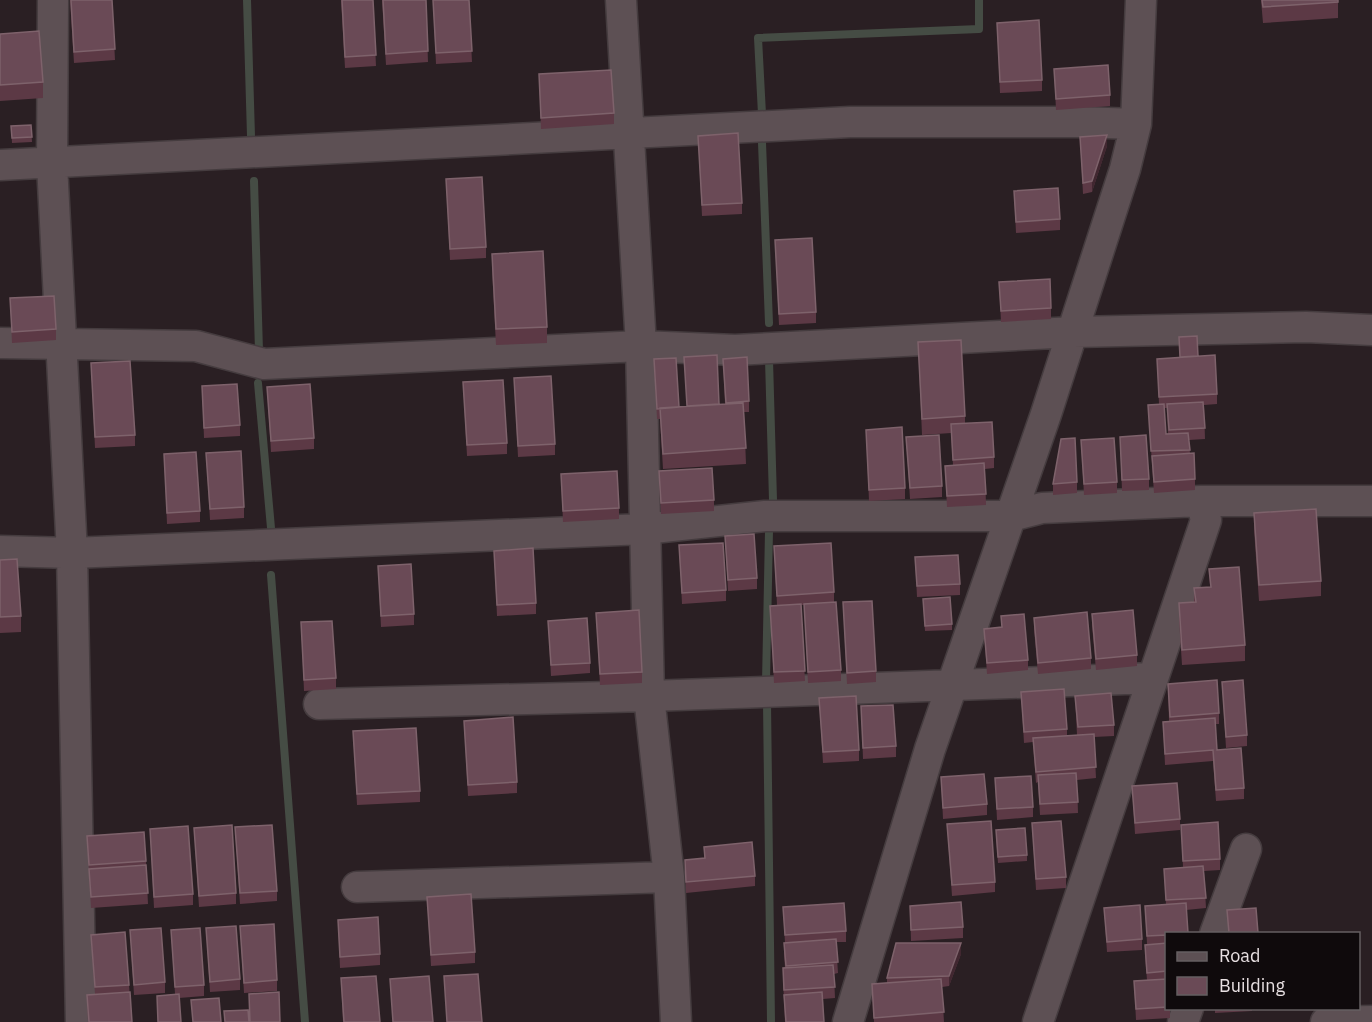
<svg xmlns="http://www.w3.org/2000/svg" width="1372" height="1022" font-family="'IBM Plex Sans',sans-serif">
  <rect width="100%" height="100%" fill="#2a1f23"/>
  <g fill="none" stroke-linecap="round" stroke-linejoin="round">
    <path stroke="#454c44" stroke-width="8" d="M247 0 251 136
      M762 114 758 38 979 29V0
      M762 143 769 323
      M254 181 259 351
      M769 360 773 500
      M258 383 271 528
      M271 575 305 1022
      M766 682 769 531
      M767 703 771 1022"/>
    <g stroke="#453c3f" stroke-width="33">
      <path id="minor" d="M53 0 52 164 72 553 81 1022
        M621 0 641 346 649 696 669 877 676 1022
        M0 165 850 122H1079L1136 124
        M0 343 196 346 264 364 641 346 735 350 1074 332 1306 327 1372 330
        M1201 501H1372
        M0 551 72 553 644 529 765 516H1011L1042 508 1201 501 1206 520 1038 1022
        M319 704 649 696 1153 678
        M357 887 669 877
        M1215 934 1246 849
        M848 1022 930 749 1046 414 1125 169 1136 124 1141 0
        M1183 1022 1188 1008
        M1326 1022 1372 1021"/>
    </g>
    <use href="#minor" stroke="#5d5054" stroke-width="30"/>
  </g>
  <path fill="#5c3945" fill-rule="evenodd" d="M70 0H112L115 60 74 63Z
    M341 0H373L376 66 345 68Z
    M382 0H426L428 62 386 65Z
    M433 0H469L472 62 436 64Z
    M1261 0H1338V18L1263 23Z
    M997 23 1042 80V91L1000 93Z
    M0 34 43 82V98L0 101Z
    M1054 69 1110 95V106L1056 110Z
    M539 74 614 113V124L541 129Z
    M31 125 32 142 12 143 11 126Z
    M698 136 742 203V214L702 216Z
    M1080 137 1107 146 1092 192 1083 194Z
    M446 179 486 247V258L450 260Z
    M1014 191 1060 219V230L1016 233Z
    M775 240 816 312V323L779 325Z
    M492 254 547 327V343L496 345 492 269Z
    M999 282 1051 308V319L1001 322Z
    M10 298 56 329V340L12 343Z
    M918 342 965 416V423L994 457V468L985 469 986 505 947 507 945 466 953 465 951 433 922 435Z
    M1198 356 1217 394V404L1204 405 1205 439 1189 440 1190 454 1195 479V490L1154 493 1148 405 1159 404 1157 359ZM1164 408H1167L1168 434H1166Z
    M684 357 719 404H725L723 359 749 401V412H744L746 464 663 469 660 419H657L654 359 679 407 687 406Z
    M91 363 135 435V446L95 448Z
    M514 378 555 444V455L518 457Z
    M463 382 507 443V454L467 456Z
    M202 386 240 425V436L204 438Z
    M267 387 314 438V449L271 452Z
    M866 430 905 488V499L869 501Z
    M906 437 942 486V497L910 499Z
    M1120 437 1149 479V490L1122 491Z
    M1081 440 1117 482V493L1084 495Z
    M206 453 244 507V518L210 520Z
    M164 454 200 511V522L167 524Z
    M659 471 714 500V511L661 514Z
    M561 474 619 508V519L563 522Z
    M1077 482V493L1053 495V484Z
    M1254 513 1321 581V596L1259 601 1254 529Z
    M725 536 757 578V589L728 591Z
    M679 545 726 590V601L682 604Z
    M774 546 834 592V602L841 670V681L808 683 804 605H801L805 681 774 683 770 606 777 605Z
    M494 551 536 603V614L497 616Z
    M915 557 960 584V595L917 597Z
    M0 560 21 616V632L0 633Z
    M378 566 414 614V625L381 627Z
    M1209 569 1245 645V661L1182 665 1179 619V603L1194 602V588L1210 587Z
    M843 602 876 671V682L847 684Z
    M923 604 952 624V630L925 631Z
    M596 613 642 672V683L600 685Z
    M1092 614 1137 655V666L1096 670 1092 625Z
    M1001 616 1028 660V670L987 674 984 629 1002 627Z
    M1034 618 1091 658V669L1038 674 1034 629Z
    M548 621 590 663V673L551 676Z
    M301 622 336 678V689L304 691Z
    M1222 682 1247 735V746L1226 748Z
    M1168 684 1219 713V724H1215L1217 750 1244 788V799L1216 801 1213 761 1165 765 1163 722 1169 721Z
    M1021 692 1067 729V736L1077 735 1075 696 1114 725V736L1094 737 1096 778 1077 780 1078 813 1040 815 1038 782 1036 783 1033 742 1024 743Z
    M819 698 859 750V761L823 763Z
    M861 706 896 746V757L863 759Z
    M464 721 517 782V793L468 796Z
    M353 731 420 791V802L357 805Z
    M941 777 987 804V815L943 819Z
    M995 778 1033 807V817L997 820Z
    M1132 786 1180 819V830L1135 834Z
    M1032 823 1066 877V888L1036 890Z
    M947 824 995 882V892L952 896Z
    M1181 825 1220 859V870L1204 871 1206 908 1186 910 1167 933V1008H1170V1018L1136 1020 1134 981 1147 980 1145 955V945L1147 944 1145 906 1166 905 1164 869 1183 867Z
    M235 827 277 891V901L240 904Z
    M194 828 236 893V904L199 907Z
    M150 829 193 894V905L154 908Z
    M87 836 146 861 148 904 91 908Z
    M996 836 1027 855V861L998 863Z
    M704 847 755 876V886L686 893 685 860 704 858Z
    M427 897 475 952V963L431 966Z
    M910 906 963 927V938L911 941Z
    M783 907 846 931V942H836L838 973 834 974 835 998 823 999 824 1022H785L783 979V968H785L784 954V943H785Z
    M1104 908 1142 939V950L1107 952Z
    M338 920 380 954V965L340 968Z
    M240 926 277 980V991L244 993Z
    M206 928 240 979V990L210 992Z
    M130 930 165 982V993L134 995Z
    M171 930 204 985V996L179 998 181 1022H158L157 996 175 994Z
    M91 935 129 985 132 1022H88L87 995 95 994Z
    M961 954 949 986 942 987 944 1022H874L872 984 887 983V978Z
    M444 976 482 1022H447Z
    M341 978 380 1022H343Z
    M1215 1008H1252V1011L1215 1013Z"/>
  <path fill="#412730" d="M1107 135V146L1092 192V181Z
    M961 943V954L949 986V976Z"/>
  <path fill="#6a4a56" stroke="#7e626b" stroke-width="1.5" d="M71 0H112L115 49 74 52Z
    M342 0H373L376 55 345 57Z
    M383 0H426L428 51 386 54Z
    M433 0H469L472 51 436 53Z
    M1262 0H1338V2L1263 7Z
    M1039 20 1042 80 1000 82 997 23Z
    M39 31 43 82 0 85V34Z
    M1108 65 1110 95 1056 99 1054 69Z
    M611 70 614 113 541 118 539 74Z
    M31 125 32 137 12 138 11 126Z
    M738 133 742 203 702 205 698 136Z
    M1107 135 1092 181 1083 183 1080 137Z
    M482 177 486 247 450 249 446 179Z
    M1058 188 1060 219 1016 222 1014 191Z
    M812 238 816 312 779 314 775 240Z
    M543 251 547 327 496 329 492 254Z
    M1050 279 1051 308 1001 311 999 282Z
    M54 296 56 329 12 332 10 298Z
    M1197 336 1198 356 1180 357 1179 337Z
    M961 340 965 416 922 419 918 342Z
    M717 355 719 404 687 406 684 357Z
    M1215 355 1217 394 1159 397 1157 359Z
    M747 357 749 401 726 403 723 359Z
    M676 358 679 407 657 409 654 359Z
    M130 361 135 435 95 437 91 363Z
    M551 376 555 444 518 446 514 378Z
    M503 380 507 443 467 445 463 382Z
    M237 384 240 425 204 428 202 386Z
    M310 384 314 438 271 441 267 387Z
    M1203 402 1205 428 1169 430 1167 404Z
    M743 403 746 448 663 454 660 408Z
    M1164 404 1166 434 1188 433 1190 450 1151 451 1148 405Z
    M992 422 994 457 953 460 951 424Z
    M902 427 905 488 869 490 866 430Z
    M939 435 942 486 910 488 906 437Z
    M1146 435 1149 479 1122 480 1120 437Z
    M1075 438 1077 482 1053 484 1061 439Z
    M1114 438 1117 482 1084 484 1081 440Z
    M241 451 244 507 210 509 206 453Z
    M196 452 200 511 167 513 164 454Z
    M1194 453 1195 479 1154 482 1152 456Z
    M984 463 986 494 947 496 945 466Z
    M712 468 714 500 661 503 659 471Z
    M617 471 619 508 563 511 561 474Z
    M1316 509 1321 581 1259 585 1254 513Z
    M754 534 757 578 728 580 725 536Z
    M723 543 726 590 682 593 679 545Z
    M831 543 834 592 777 596 774 546Z
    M533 548 536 603 497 605 494 551Z
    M958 555 960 584 917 586 915 557Z
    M17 559 21 616 0 617V560Z
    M411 564 414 614 381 616 378 566Z
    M1239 567 1245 645 1182 650 1179 603 1196 602 1194 588 1211 587 1209 569Z
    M950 597 952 624 925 626 923 599Z
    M872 601 876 671 847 673 843 602Z
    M836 602 841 670 808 672 804 604Z
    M801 604 805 671 774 672 770 606Z
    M639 610 642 672 600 674 596 613Z
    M1133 610 1137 655 1096 659 1092 614Z
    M1087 612 1091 658 1038 663 1034 618Z
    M1024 614 1028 660 987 663 984 629 1002 627 1001 616Z
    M587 618 590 663 551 665 548 621Z
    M332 621 336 678 304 680 301 622Z
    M1217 680 1219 713 1170 717 1168 684Z
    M1243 680 1247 735 1226 737 1222 682Z
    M1064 689 1067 729 1024 732 1021 692Z
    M1111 693 1114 725 1078 727 1075 696Z
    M856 696 859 750 823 752 819 698Z
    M893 705 896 746 863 748 861 706Z
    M513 717 517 782 468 785 464 721Z
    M1215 718 1217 750 1241 748 1244 788 1216 790 1213 750 1165 754 1163 722Z
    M416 728 420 791 357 794 353 731Z
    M1094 734 1096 767 1036 772 1033 738Z
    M1076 773 1078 802 1040 804 1038 775Z
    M984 774 987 804 943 808 941 777Z
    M1031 776 1033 807 997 809 995 778Z
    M1177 783 1180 819 1135 823 1132 786Z
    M991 821 995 882 952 885 947 824Z
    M1061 821 1066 877 1036 879 1032 823Z
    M1218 822 1220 859 1183 861 1181 825Z
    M232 825 236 893 199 896 194 828Z
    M272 825 277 891 240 893 235 827Z
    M188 826 193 894 154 897 150 829Z
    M1025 828 1027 855 998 857 996 830Z
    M144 832 146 861 89 865 87 836Z
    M752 842 755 876 686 882 685 860 705 858 704 847Z
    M146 865 148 893 91 897 89 869Z
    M1203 866 1206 898 1166 900 1164 869Z
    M471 894 475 952 431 955 427 897Z
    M961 902 963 927 911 930 910 906Z
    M844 903 846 931 785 935 783 907Z
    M1186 903 1188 933H1167V935L1147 936 1145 906Z
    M1140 905 1142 939 1107 942 1104 908Z
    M1256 908 1258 933H1229L1227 910Z
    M378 917 380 954 340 957 338 920Z
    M274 924 277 980 244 983 240 926Z
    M236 926 240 979 210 982 206 928Z
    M161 928 165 982 134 985 130 930Z
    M200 928 204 985 175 987 171 930Z
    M125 932 129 985 95 987 91 935Z
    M836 939 838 962 786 966 784 943Z
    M896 943H961L949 976 887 978Z
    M1167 943V971L1147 973 1145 945Z
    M833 965 835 987 784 990 783 968Z
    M478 974 482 1022H447L444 976Z
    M376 976 380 1022H344L341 978Z
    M429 976 433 1022H393L390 979Z
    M941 979 944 1012 874 1018 872 984Z
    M1167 979V1007L1136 1009 1134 981Z
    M130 992 132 1022H89L87 995Z
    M279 992 280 1022H250L249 994Z
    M822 992 824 1022H786L784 995Z
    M179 994 181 1022H158L157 996Z
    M219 998 221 1022H193L191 1000Z
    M248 1010 249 1022H225L224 1011Z"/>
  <rect x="1165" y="932" width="195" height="78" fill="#0f0a0c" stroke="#655f61" stroke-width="1.5"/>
  <rect x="1177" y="952" width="30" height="9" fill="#5d5054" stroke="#655f61" stroke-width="1.5"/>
  <text x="1219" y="962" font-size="18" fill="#e7dfe1">Road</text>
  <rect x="1177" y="977" width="30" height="18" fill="#6a4a56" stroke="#655f61" stroke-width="1.5"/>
  <text x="1219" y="992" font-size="18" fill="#e7dfe1">Building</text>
</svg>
